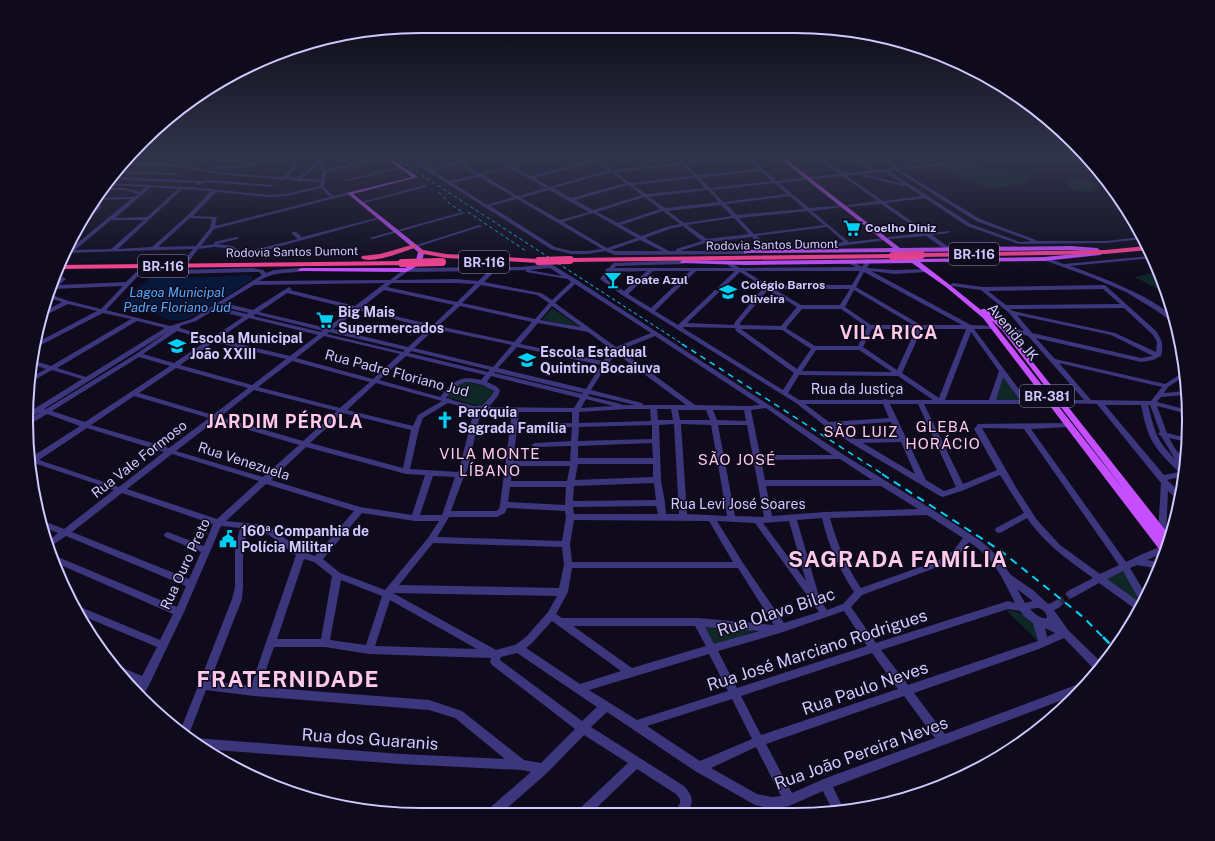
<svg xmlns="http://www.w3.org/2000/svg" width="1215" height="841" font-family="'Public Sans',sans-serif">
  <rect width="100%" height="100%" fill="#0f0b1d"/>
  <path fill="#0f2727" d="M897 157H943L947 159 907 164Z
    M962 163 1030 176 1025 183 989 189 947 171 940 166Z
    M1079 178 1092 181 1097 186C1090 196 1073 192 1066 184L1070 180Z
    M1160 271 1166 293 1135 277Z
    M552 308 580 327 542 320Z
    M1003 374 1022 400H996Z
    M467 382 488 387 495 393 482 407 447 397 459 384Z
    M1122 569 1143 602 1141 606 1105 580Z
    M1006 610C1016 610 1031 617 1036 627 1038 631 1038 638 1039 642Z
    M703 627 760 629 713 647Z"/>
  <path fill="#08183a" d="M248 275 252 277V279L206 310 185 320H169L155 314 122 307V302L140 286 151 278 156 277 183 278Z"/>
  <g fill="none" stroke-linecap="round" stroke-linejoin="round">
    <path stroke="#08183a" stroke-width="1" d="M201 249H227L231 256C277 261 321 254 365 240
      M76 260 127 257 145 251"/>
    <path stroke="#2c273f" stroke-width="8" stroke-dasharray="8 4.5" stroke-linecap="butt" d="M1057 604 1071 594"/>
    <path fill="#3c367d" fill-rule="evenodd" d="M150 157H182L236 160 248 157H257L236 162Z
      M292 157H296L298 167 287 177 297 178 306 172 322 157H327L321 162 325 170 349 164 338 157H343L354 164 362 162 350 157C357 157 360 160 366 161 373 162 381 156 388 158L326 172 324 187 334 196 349 192H351V194L214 229 201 246 215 244 214 243V242L236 237H238V239L217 244 232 246 241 251H249L298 239 292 234V232H296L302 237 380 217 382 218 249 255 238 254 234 251 225 248 214 247 198 249 190 260 188 261 185 259 193 249 64 253 65 250H69L131 199 95 200 97 198 134 197 138 194 124 190H103L104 188H124L140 192 146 187 106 185 108 183 190 187 268 195 286 194 320 186 321 182 296 181 284 179 281 181 279 180 280 179 226 175 173 166 121 165 122 163 173 164 226 173 282 177 294 167ZM319 165 322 171 321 180 302 178ZM151 187 178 189 147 217 115 218ZM321 188 330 197 215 226 217 217 193 216 216 192 268 197 286 196ZM182 189 211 191 187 216 152 247 118 249ZM190 218 212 219 210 228 196 246 158 247ZM111 220H144L111 249 75 250Z
      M433 157H441L420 162 431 169 475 157H482L462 163 480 174 507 167 490 157H495L511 166 544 157H552L514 167 531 176 594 159 591 157H596L598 159 626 157 600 161 612 170 681 163 676 157H680L685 162 736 157H752L750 158 777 181 839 174 816 157H821L844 173 871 171 850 157H855L876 170 893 168 880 157H885L897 168 996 157H1012L900 170 980 219 1036 240V241H1106L1141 237 1143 239 1106 243 1019 244 967 226 925 198 886 203 928 233 950 231V232L948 233 932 235 950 248V250H946L926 236 890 239H888V237L923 233 881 204 847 207V205H849L878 201 842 176 779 183 809 208 844 205V207H842L812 211 849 242 884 238H886V240L795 252 794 251 797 249 817 246 844 242 827 227 757 236 771 251V253H767L752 237 710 242 722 251H748V253L746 254 615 255 605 251 588 254H571L551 249 429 172 415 162ZM746 159 758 169 698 175 687 164ZM596 161 608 170 550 187 534 178ZM458 164 476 175 450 181 434 171ZM683 165 694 176 630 183 615 172ZM510 168 546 188 518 196 483 175ZM895 170 976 221 1031 241 1020 242 971 224 889 171ZM760 171 772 181 710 188 700 178ZM611 172 626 183 571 198 553 188ZM885 172 903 184 863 174ZM862 174V176L903 186 905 185 922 196 883 201 847 176ZM479 177 514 197 487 205 453 183ZM696 178 705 188 646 194 633 185ZM775 183 787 194 723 202 712 190ZM628 185 642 195 593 210 575 200ZM549 190 589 212 560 220 521 198ZM708 190 719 202 665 208 649 197ZM790 196 804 209 737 215 726 204ZM644 197 660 209 618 223 597 212ZM517 199 602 249 588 251H571L555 247 490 206ZM721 205 732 216 684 223 668 211ZM663 211 680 224 666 227 641 236 621 225ZM807 211 824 225 754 234 739 218ZM593 213 637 238 607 248 563 222ZM734 218 749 234 707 239 687 225ZM683 226 702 241 676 249V251H669L645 238 670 229ZM640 240 662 251H616L611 250ZM705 243 716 251H680Z
      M255 163H256V165L241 168 214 169 212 168 214 167 241 166Z
      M401 166H402V168L347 181 345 180Z
      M116 171 176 173 178 174 176 175 115 173Z
      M112 177 202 181 207 180 272 185 274 186 272 187 207 182 198 185 196 184 197 183 110 179Z
      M425 185 427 186 426 187 360 204 358 203Z
      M92 205H101V208L80 226H77L81 220 97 208 90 207Z
      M462 212 466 213 373 239 369 238Z
      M479 225 483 226 417 247 413 246Z
      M1151 256 1153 258 1070 266C1091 273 1169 302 1175 322H1172L1157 311 1126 292 1093 278 1041 259 1044 257 1064 264Z
      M868 259 871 261 867 268 894 270 928 269V271L926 272 894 274 871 271 971 325 995 326 996 327 993 329H974L1027 400H1052L1055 402 1052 404H1029L1026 405 1023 404H924L963 484 997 470 974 429 978 424 1071 423 1073 425 1071 427H1069L1031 429 1126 562C1135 558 1159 545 1167 547L1160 569 1137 565 1130 568 1146 595 1142 603H1141L1123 571 1107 579 1142 604 1138 611 1099 583 1074 597 1071 598 1068 597 1066 594 1068 591 1093 578C1067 559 1046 545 1027 518L1002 532 999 533 996 532 995 530 996 528 1024 513 1000 475 964 490 943 497 940 496 851 443 825 426 796 403 622 295 600 279 606 271 605 270 606 269 609 268 612 264 614 263 683 260 686 262 683 264 616 266 614 268H732L725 263 728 261 740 268 856 267 848 263V261H852L862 267 866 260ZM647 271 624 291 606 279 612 272ZM653 271H690L651 308 628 294ZM696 271H735L678 325 655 311ZM745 271H860L852 285H768ZM740 272 764 287 735 322 734 325 687 323ZM864 272 962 325H921L856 287ZM774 289H850L840 305H801ZM768 290 797 307 781 326 740 325V323ZM854 290 913 325H871L845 307ZM802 309H841L867 327 858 346H815L786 328ZM684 327 735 328 736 331 794 373 783 390 683 328ZM741 329 782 330 811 349 797 369ZM872 329H916L897 370 863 347ZM922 329H966L939 398 902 373ZM971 332 999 371 989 400H945ZM816 350H859L892 372 802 371ZM799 375 898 376 933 400H888L885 399 882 400H799L788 393ZM1003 377 1020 400H996ZM805 404H883L889 418 829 422ZM890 404H918L956 487 944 491 926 480ZM891 422 899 438 855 439 835 426ZM982 428 1024 429 1119 565 1100 574 1060 545 1037 520 1017 489ZM901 442 915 474 863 443ZM1156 556 1159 562 1147 560Z
      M551 264 577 280 769 405 844 455 933 510 982 542 997 556 1011 575 1033 590 1047 603 1049 604 1057 600 1060 601 1062 604 1060 607 1054 610 1056 613 1068 630 1103 664 1096 671 1064 638 1039 649 914 693 945 734 1084 682 1087 683 1078 694 833 787 844 810 833 811 823 791 789 806 772 809 755 805 695 771 607 712 591 727 684 786C694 797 694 803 686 815H673L680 803V799L676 794 637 769 589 815H575L577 811 628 763 584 735 547 773 499 815H484L486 811 531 772 522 770 401 764 202 749 191 740 195 738 401 754 505 759 455 718 429 710 254 696 206 690 188 737 180 731 198 686 197 685 200 681 232 599 235 587V548L240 528 221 526 184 612 149 685 141 699 135 691 138 684 123 677 114 665H116L142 676 157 647 78 614 73 606H78L160 640 173 614 56 563 54 556 58 557 177 607 186 586 66 536 50 547 48 541 58 533 44 527 41 520 64 529 114 490 34 463H30V458L80 426 47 414 27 426 26 421 41 412 26 419V414L82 379 52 370 31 382 28 383 29 378 46 369 31 364 32 360 51 366 131 319 103 313 35 348 36 343 97 311 68 304 44 316 45 311 62 302 49 298V294L69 301 101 309 123 286 53 289 51 288 52 285 63 277 66 279 59 285 126 282 135 273 141 271 252 268 263 270 266 273 274 270 301 268 304 270 303 271C285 274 275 271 259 281L390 280 406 268 520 267ZM550 268 562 276 529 270ZM526 270V272L568 279 571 282 552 300 541 293 484 282 495 271ZM489 271 478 281 456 279 396 280 407 272ZM252 272H259L262 275 192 319 170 326 106 310 139 275ZM385 283 355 306 290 290 292 289 289 287 253 310 224 303 254 285ZM392 283H456L475 284 457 302 387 287ZM575 284 651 333 616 347 555 303ZM481 285 537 295 549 303 535 319 462 303ZM384 290 454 305 433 325 361 308ZM287 293 352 309 327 328 259 312ZM220 306 249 313 247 314 218 307ZM460 306 532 322 514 342 438 326ZM552 306 581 327 540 320ZM214 310 243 317 212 338 180 328V326L196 321ZM358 310 429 328 408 347 333 329ZM255 314 323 331 321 332 253 316ZM249 318 318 335 290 356 218 339ZM137 321 165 328 86 377 57 368ZM538 323 588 332 612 350 603 361 520 344ZM435 329 512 345 493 367 414 348ZM169 331 136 354 46 409H44ZM177 331 208 340 174 363 143 354ZM329 332 405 350 403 352 327 334ZM324 336 400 354 373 379 296 358ZM655 336 760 405 747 406 695 405 620 350ZM214 342 286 359 252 385 180 365ZM517 347 601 365 586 389 498 368ZM411 351 490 370 488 372 409 353ZM616 353 637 369 609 363ZM406 356 485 375 481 380C460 375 453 381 440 397L379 380ZM139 357 170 366 85 422 52 411ZM292 361 370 382 340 408 258 387ZM606 366 644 374 686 405H643L642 403 591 390ZM176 368 248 388 213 415 139 393ZM495 372 583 393 582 394 494 373ZM491 376 580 398 574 408 489 407 498 396 500 390 496 386 487 382ZM469 382 483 385 494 391 492 395 482 406H474L452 400 451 399 446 398C453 390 458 382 469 382ZM376 383 442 401 418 415 413 426 347 410ZM254 390 337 411 303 441 220 417ZM589 394 635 405H622L621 404 588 396ZM134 396 209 418 169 448 91 425ZM586 399 613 406 581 408ZM448 403 474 410 459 470 458 472 410 469 419 429 423 418ZM766 408 832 455H760L751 410ZM627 409H650L651 421 579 423V412ZM657 409H671L673 420H658ZM678 410H706L710 420H680ZM713 410H744L746 421 717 420ZM481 411 512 412 500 505 499 509 496 511H451L464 476 467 471ZM519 412H572V423L538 424 534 426 538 428 572 427 571 441 535 443 531 445 535 447 571 446 570 461H513ZM343 413 411 430 403 468 310 443ZM216 420 299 445 263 477 176 451ZM674 424 679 514H666L665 503 661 480 659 425ZM681 424 711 425 727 516 687 514ZM652 425V439L578 441 579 427ZM718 425H747L764 517 735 516ZM87 428 164 452 119 487 39 460ZM652 443 653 458H578V446ZM306 447 406 474 425 475 412 515 360 507 271 480ZM172 454 259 481 217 519 127 489ZM840 459 872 480H765L761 460ZM578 464H653V477L575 480ZM513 466H570L567 481H511ZM433 476 455 477 442 515H420ZM654 483 656 500 573 501 574 486ZM266 484 354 511 315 556 304 552 267 525 226 521ZM766 486H881L918 509 825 512 772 516ZM510 487H566L565 505 508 502ZM122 493 213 524 204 546 168 532 165 533 164 535 165 537 201 552 189 579 72 532ZM656 506 658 514H574L573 507ZM507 508 565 511 566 517 562 541 437 537 449 517H497L505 513ZM362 513 415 521H439L428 538 385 590 340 573 323 559ZM927 515 963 538 953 551 937 561 861 588C846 566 837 543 830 518ZM822 518C828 545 839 569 854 592L843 604 827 610 820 600 797 520ZM574 520 709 521 733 562H572L570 544ZM717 521 755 523 819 612 784 623 743 563ZM789 521 806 581 763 523ZM248 529 262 530 296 555 251 686 210 681 242 599 243 587V548ZM969 542C995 559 1002 577 1015 603L1008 601 876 643 851 607 862 595 943 565 959 555ZM433 543 562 547 564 565 559 588 399 585ZM304 559 314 562 332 576 321 639H277ZM572 568H738L774 625 698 618H562L556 614 568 592ZM341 580 382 596 366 645 330 640ZM1017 589 1033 601 1025 603ZM393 593 557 596 548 612 526 637 515 645 496 650ZM390 600 477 649 375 646ZM1038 608C1043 609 1047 613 1047 618 1040 619 1035 614 1030 609ZM1008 609 1020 611 1024 616 1033 623 1038 641 908 685 881 650ZM844 611 867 646 737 688 718 651 780 633ZM552 621 621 671 580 684 526 648 532 643ZM573 626H695L706 646 632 668ZM705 627 759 631 714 644ZM1045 628 1055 633 1047 637ZM274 647H325L369 654 491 658 490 662 492 665 575 729 541 763 524 760 462 711 429 700 260 687ZM517 653 597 707 582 721 500 660 501 657ZM872 653 898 689 761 735 741 696ZM709 654 728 691 637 720 589 690ZM904 696 935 738 826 778 792 793 766 744ZM732 699 752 739 700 761 647 726ZM756 747 781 796 772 797 757 794 711 768Z
      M953 283 983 287 1104 285 1106 286 1155 330C1162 339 1164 345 1161 356L1153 360 1141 362 1036 338 1055 359 1165 384 1184 372 1185 376 1168 387 1164 393 1186 391V395L1161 397 1157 402 1188 410V414L1157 406 1167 433 1187 438V442L1169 438 1176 450 1185 461 1184 476 1167 480 1182 494 1180 501 1178 500 1168 491 1166 533 1165 535 1162 536 1159 535 1158 533 1161 483 1097 404 1058 403 1057 402 1060 400H1084L1028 336 1001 329 1000 328 1003 326 1024 331 1009 313 981 290 951 286 950 285ZM1103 289 1120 304 1006 305 988 291ZM1124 308 1153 335 1157 342 1156 352 1115 333 1013 311 1010 309ZM1017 315 1111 335 1153 356 1141 358 1032 333ZM1059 363 1162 387 1151 401 1091 400ZM1105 405H1141C1143 413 1144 421 1147 429 1152 446 1166 460 1179 472L1164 475ZM1148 405H1150L1160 432 1158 434 1161 436 1175 459C1155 439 1155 431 1148 405Z"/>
    <path fill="#c54fff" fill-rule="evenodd" d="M383 157H388L418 177 353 194 423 250C426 261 416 268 406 272L299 271 298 270 301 268H405L416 260 418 252 347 193 412 177Z
      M778 157H783L900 248 1071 246 1097 248 1100 250 1098 252H1102V254L1100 255 1044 261 920 262 950 285 981 310 982 309H986L1006 328 1170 536 1167 544H1166L1167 545 1164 554 1162 553 983 318 946 287 912 263 746 265 681 263 680 262 683 260 746 261 908 259 898 252 744 253V251L746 250 893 248ZM1071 250 1096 252 1044 257 915 259 905 252ZM991 320 1002 330 1124 490Z"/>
    <path fill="#ff4395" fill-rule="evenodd" d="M415 244 417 245V247C406 251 370 265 361 258L362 256 380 254Z
      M1146 246 1149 250 1105 254 921 257 917 255 921 253 1105 250Z
      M418 249 446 254 539 259 543 261 539 263 446 258 418 253Z
      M893 254 897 256 896 258 570 262 566 260 570 258Z
      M402 261 406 263 405 265 56 269 58 265Z"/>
    <path stroke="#00d0f3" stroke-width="1" stroke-dasharray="3.5 3" stroke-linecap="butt" d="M394 157 684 345
      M439 192 450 204 461 211
      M468 212 526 251"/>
    <path stroke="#00d0f3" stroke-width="1.5" stroke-dasharray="6 5" stroke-linecap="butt" d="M682 344 884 475"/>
    <path stroke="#00d0f3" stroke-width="2" stroke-dasharray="8 6" stroke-linecap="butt" d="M882 474 1001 551 1083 617 1104 638"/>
    <path stroke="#00d0f3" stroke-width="2.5" stroke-dasharray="9 8" stroke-linecap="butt" d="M1103 637 1115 649"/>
    <path stroke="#ff4395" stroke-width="8" d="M893 256 921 255
      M539 261 570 260
      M402 263 442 262"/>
  </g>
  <linearGradient id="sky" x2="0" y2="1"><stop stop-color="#080610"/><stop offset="0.57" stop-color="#31344c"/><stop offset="1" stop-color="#31344c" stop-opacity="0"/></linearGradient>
  <rect width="1215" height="275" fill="url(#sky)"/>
  <defs>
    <g id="supermarket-bare" transform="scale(1.38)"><path d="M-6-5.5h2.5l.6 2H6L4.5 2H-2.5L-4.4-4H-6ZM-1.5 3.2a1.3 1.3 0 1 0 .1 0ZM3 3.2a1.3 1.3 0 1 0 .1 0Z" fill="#00d0f3" stroke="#0f0b1d" stroke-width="2.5" paint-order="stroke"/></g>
    <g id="bar-bare" transform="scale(1.38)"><path d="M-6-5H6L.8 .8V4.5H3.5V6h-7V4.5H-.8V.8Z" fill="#00d0f3" stroke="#0f0b1d" stroke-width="2.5" paint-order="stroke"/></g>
    <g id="school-bare" transform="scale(1.38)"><path d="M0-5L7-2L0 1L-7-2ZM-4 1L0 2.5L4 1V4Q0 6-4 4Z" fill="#00d0f3" stroke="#0f0b1d" stroke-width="2.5" paint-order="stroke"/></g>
    <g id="church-bare" transform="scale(1.38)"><path d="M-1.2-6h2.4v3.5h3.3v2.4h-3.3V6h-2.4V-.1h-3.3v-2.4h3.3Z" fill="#00d0f3" stroke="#0f0b1d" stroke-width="2.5" paint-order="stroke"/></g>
    <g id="civic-bare" transform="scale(1.38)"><path d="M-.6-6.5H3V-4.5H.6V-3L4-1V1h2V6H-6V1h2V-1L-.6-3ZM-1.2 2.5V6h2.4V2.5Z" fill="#00d0f3" stroke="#0f0b1d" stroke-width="2.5" paint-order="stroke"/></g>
  </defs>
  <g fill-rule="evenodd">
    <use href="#supermarket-bare" x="852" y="228"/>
    <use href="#bar-bare" x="613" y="280"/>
    <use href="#school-bare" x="728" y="292"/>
    <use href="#supermarket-bare" x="325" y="320"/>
    <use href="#school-bare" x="177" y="346"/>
    <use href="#school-bare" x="527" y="360"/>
    <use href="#church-bare" x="445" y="420"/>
    <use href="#civic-bare" x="228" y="539"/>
  </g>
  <g text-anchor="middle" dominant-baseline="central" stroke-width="3" stroke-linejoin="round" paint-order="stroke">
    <g font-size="12" font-weight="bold" fill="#d1c8ff" stroke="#0f0b1d" text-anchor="start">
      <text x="865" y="228">Coelho Diniz</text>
      <text x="626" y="280">Boate Azul</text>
      <text x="741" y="285">Colégio Barros<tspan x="741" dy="14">Oliveira</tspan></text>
    </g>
    <g font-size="12" fill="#d1c8ff" stroke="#0f0b1d">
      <text transform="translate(772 245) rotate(-1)">Rodovia Santos Dumont</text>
      <text transform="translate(292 252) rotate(-1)">Rodovia Santos Dumont</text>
    </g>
    <g fill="#0f0b1d" stroke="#978fbb" stroke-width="1">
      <rect x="949" y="243" width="50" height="22" rx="3"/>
      <rect x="459" y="251" width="50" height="22" rx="3"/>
      <rect x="138" y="255" width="50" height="22" rx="3"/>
      <rect x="1020" y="385" width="54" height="22" rx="3"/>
    </g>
    <g font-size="13" font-weight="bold" fill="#d1c8ff">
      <text x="974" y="254">BR-116</text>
      <text x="484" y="262">BR-116</text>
      <text x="163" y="266">BR-116</text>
      <text x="1047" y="396">BR-381</text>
    </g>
    <g font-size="13" font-style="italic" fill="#56aaff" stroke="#0f0b1d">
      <text x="177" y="292">Lagoa Municipal<tspan x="177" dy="15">Padre Floriano Jud</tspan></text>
    </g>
    <g font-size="14" font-weight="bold" fill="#d1c8ff" stroke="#0f0b1d" text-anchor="start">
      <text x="338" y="312">Big Mais<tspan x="338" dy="16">Supermercados</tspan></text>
      <text x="190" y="338">Escola Municipal<tspan x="190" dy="16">João XXIII</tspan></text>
      <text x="540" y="352">Escola Estadual<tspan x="540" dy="16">Quintino Bocaiuva</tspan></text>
      <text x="458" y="412">Paróquia<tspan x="458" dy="16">Sagrada Família</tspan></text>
      <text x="241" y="531">160ª Companhia de<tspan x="241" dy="16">Polícia Militar</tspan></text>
    </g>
    <g font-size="14" fill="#d1c8ff" stroke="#0f0b1d">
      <text transform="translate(1013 332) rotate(50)">Avenida JK</text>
      <text transform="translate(397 373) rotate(15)">Rua Padre Floriano Jud</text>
      <text x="857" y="389">Rua da Justiça</text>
      <text transform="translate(139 459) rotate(-38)">Rua Vale Formoso</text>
      <text transform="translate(244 461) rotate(18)">Rua Venezuela</text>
      <text x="738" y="504">Rua Levi José Soares</text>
      <text transform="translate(185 564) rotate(-65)">Rua Ouro Preto</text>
    </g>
    <g font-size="15" letter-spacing="1" fill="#ffcae9" stroke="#0f0b1d">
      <text x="943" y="426">GLEBA<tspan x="943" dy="17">HORÁCIO</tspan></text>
      <text x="861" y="431">SÃO LUIZ</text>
      <text x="490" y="453">VILA MONTE<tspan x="490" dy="17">LÍBANO</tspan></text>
      <text x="737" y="459">SÃO JOSÉ</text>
    </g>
    <g font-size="17" fill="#d1c8ff" stroke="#0f0b1d">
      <text transform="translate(776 612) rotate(-18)">Rua Olavo Bilac</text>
      <text transform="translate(817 650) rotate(-18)">Rua José Marciano Rodrigues</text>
      <text transform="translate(865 688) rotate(-19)">Rua Paulo Neves</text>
      <text transform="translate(370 739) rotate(4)">Rua dos Guaranis</text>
      <text transform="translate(861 753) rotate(-20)">Rua João Pereira Neves</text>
    </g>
    <g font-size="18" font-weight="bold" letter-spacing="1" fill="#ffcae9" stroke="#0f0b1d">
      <text x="889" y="332">VILA RICA</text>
      <text x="285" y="421">JARDIM PÉROLA</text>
    </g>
    <g font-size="22" font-weight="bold" letter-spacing="1" fill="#ffcae9" stroke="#0f0b1d">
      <text x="898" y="559">SAGRADA FAMÍLIA</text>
      <text x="288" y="679">FRATERNIDADE</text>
    </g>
  </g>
  <path d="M0 0H1215V841H0ZM420 33H795A387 387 0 0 1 1182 420V421A387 387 0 0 1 795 808H420A387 387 0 0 1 33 421V420A387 387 0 0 1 420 33Z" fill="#0f0b1d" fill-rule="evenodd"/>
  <path fill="none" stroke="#d1c8ff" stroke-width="2" d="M420 33H795A387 387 0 0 1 1182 420V421A387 387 0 0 1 795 808H420A387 387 0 0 1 33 421V420A387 387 0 0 1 420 33Z"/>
</svg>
